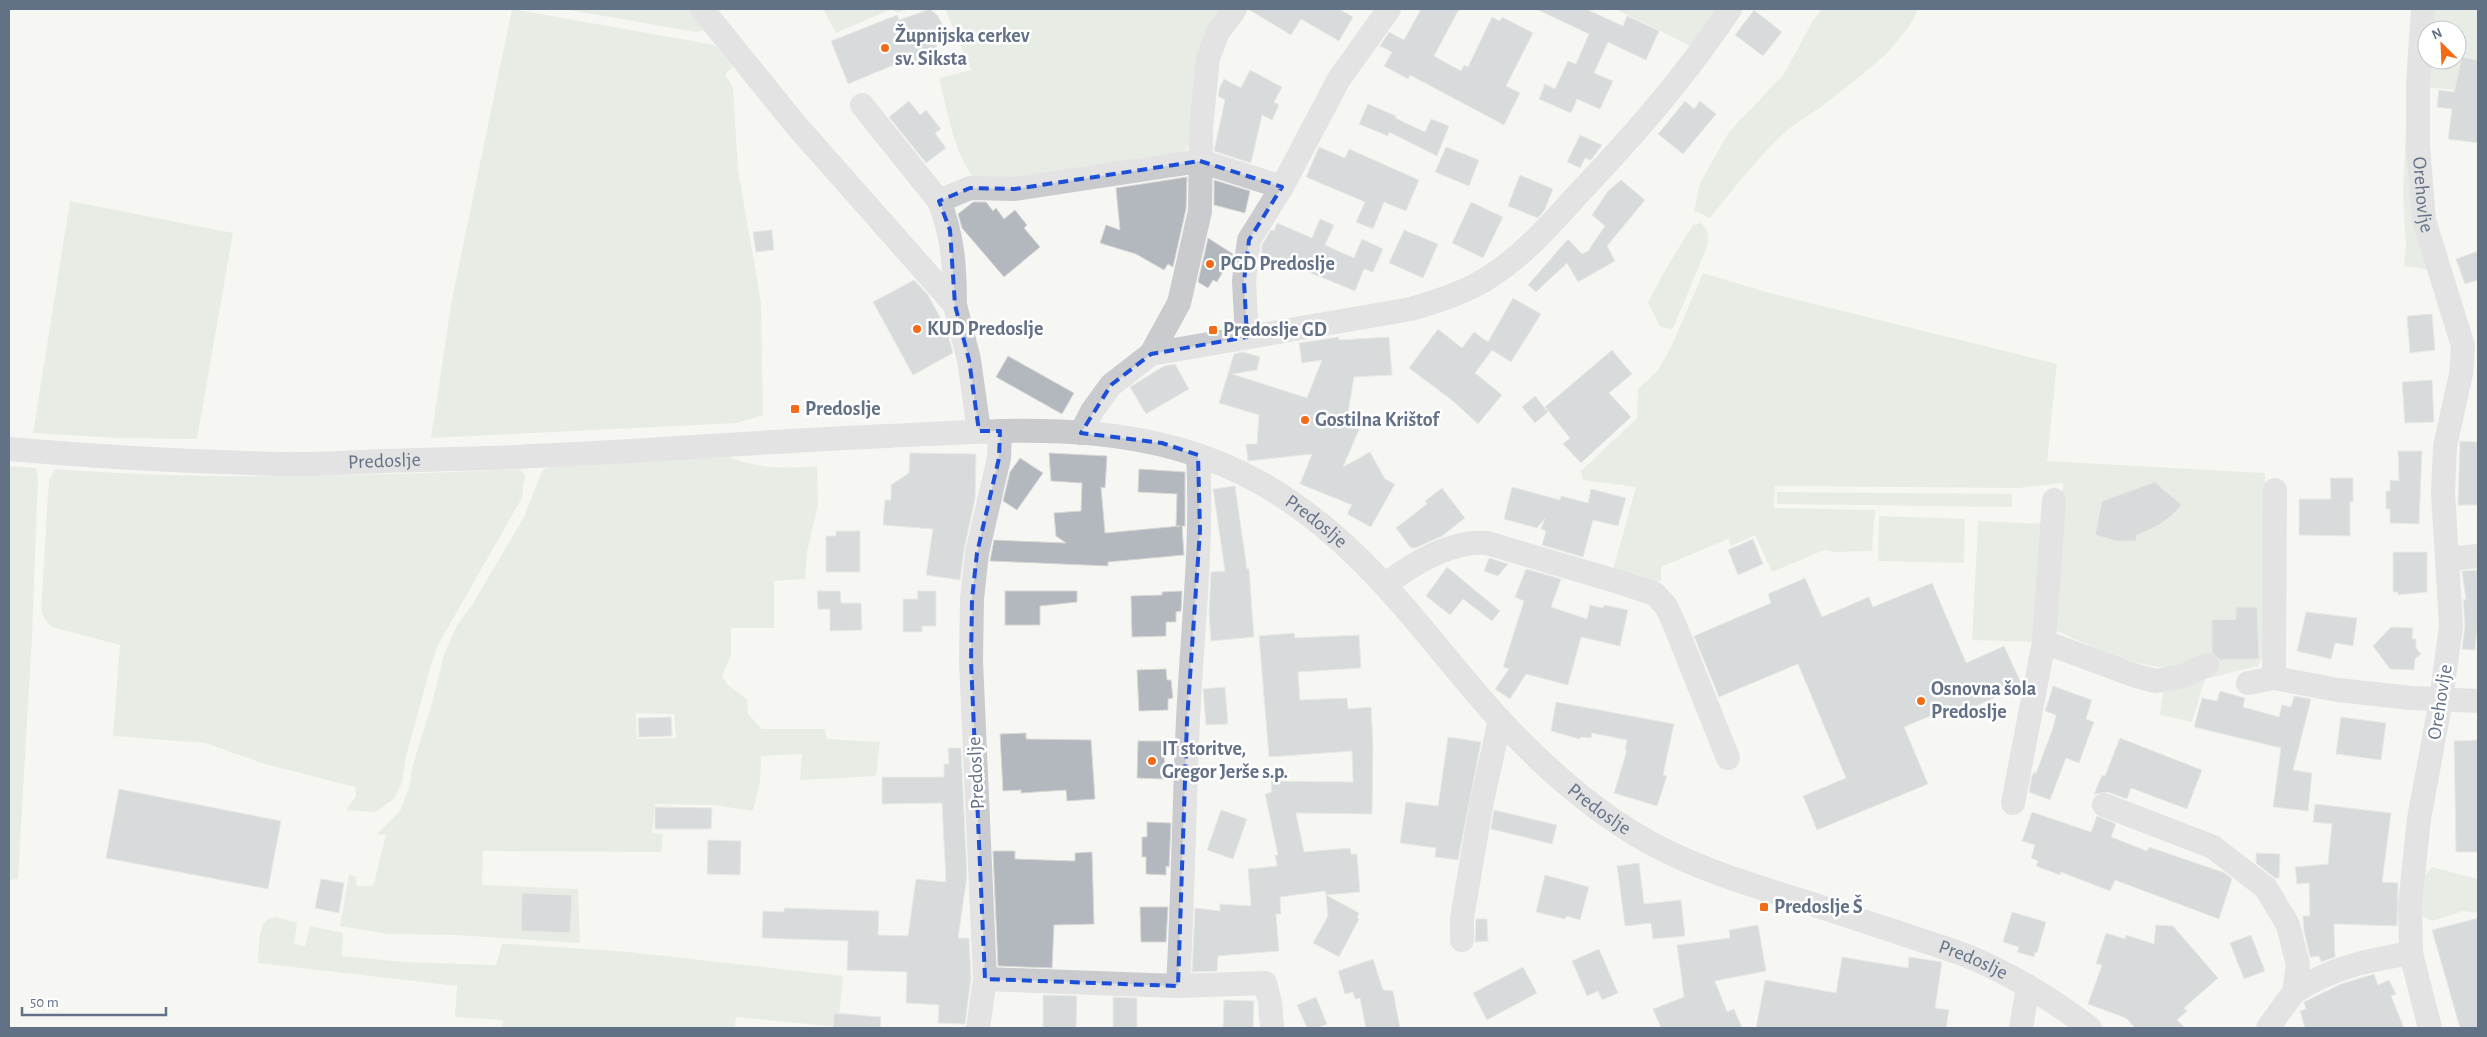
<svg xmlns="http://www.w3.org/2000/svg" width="2487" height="1037" font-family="'Alegreya Sans',sans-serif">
  <rect width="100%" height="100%" fill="#f6f7f3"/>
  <path fill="#d6dfd3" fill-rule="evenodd" d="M512 9 715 45 733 67 725 74 733 88 738 170 761 302 763 415 737 423 431 438 452 299Z
    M563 9H690L705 30 696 32Z
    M823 9H910L897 13 892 9 836 33Z
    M945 9H1225L1189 145 1184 153 1059 177 974 178C954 154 947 109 939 78L971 70Z
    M1615 9H1721L1695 48Z
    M1822 9H1918C1902 48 1859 77 1826 103 1813 113 1798 121 1785 132 1757 158 1734 188 1710 218L1694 211 1700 183 1729 132 1784 74 1812 22Z
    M2429 9H2478V92L2425 87 2427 60H2457V30H2427Z
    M2413 111 2433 270 2404 266 2406 246 2403 196 2406 125Z
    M70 201 233 233 197 439 116 438 33 433Z
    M1701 223C1709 230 1709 237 1707 247L1674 326 1672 329 1660 327 1648 302 1668 265 1693 225Z
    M1703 273 1766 292 2057 364 2047 461 2265 473 2266 650 2258 666 2205 679 2192 722 2160 715 2163 693 2170 668C2126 665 2094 648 2055 630L2063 483 2018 488 1775 486 1774 508 1875 510 1872 551 1836 552 1824 550 1772 572 1755 535 1731 546 1728 539 1661 567V581L1645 584 1612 573 1636 487 1583 480 1581 471 1637 418 1638 389 1658 370 1672 345Z
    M729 457C759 469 785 469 817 466L818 505 807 552 805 579 774 581V628H731V655L722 676 728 685 747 699 748 714 762 729H825L827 739 880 742 876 776 800 780 802 754 761 756 760 782 753 811 714 805 655 804 652 833 663 834 661 852 483 851 482 885 578 889 580 943 456 935 388 934 340 926 349 875 355 876 357 886H373L386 835 377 834 400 811 409 788 413 764 432 703 444 654 457 625 472 605 524 517 542 471 547 468 570 464ZM636 713 674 714 676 738 637 739Z
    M9 466 36 468 38 477 32 636 18 879 9 880Z
    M55 469C210 481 365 476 520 469L525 475 522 498 438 645 431 665 406 757 402 783 394 799 375 812 346 810 356 796 355 787 265 764 205 743 113 736 120 645 52 627 45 619 41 611 49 480Z
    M1777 492 2012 494V507L1777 504Z
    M1879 516 1965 519 1964 563 1878 561Z
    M1978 521 2043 524 2038 642 1972 640Z
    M2432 867 2478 879V913L2463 911 2432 921 2418 914 2420 882Z
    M276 917 297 923 294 944 305 946 310 926 343 933 342 956 404 962 496 965 502 944H510L630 952 843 976 838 1027 736 1017 734 1028H502L503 1020 455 1017 457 986 258 963 259 939 263 924 268 919Z"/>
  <path fill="#b3b8bf" stroke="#d8d8d5" d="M930 9 938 16 943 26 939 36 941 40 935 42 941 57 917 67 913 57 848 84 831 41 897 15 899 20Z
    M1248 9H1339L1353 17 1339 41 1301 19 1291 35Z
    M1421 9H1459L1434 56 1461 71 1464 65 1468 67 1492 17 1500 21 1502 17 1533 33 1506 86 1520 93 1504 125 1410 75 1408 79 1384 66 1392 52 1380 46 1389 32 1404 40Z
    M1536 9H1586L1623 26 1627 16 1659 31 1646 60 1608 42 1594 73 1613 81 1600 109 1577 99 1571 113 1539 99 1545 84 1555 89 1568 61 1576 64 1589 34Z
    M1754 10 1782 32 1763 56 1735 35Z
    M2462 57 2478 60V143L2448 139 2452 109 2437 107 2439 90 2454 92Z
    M1250 70 1282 87 1274 102 1279 105 1272 120 1262 115 1251 163 1214 151 1225 100 1218 96 1219 90 1224 79 1241 88Z
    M909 101 920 115 926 110 941 129 935 133 946 148 926 163 889 117Z
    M1685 101 1694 109 1700 101 1716 114 1683 154 1658 134Z
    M1368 104 1396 116 1395 118 1425 132 1431 119 1449 126 1437 156 1389 132 1388 136 1359 124Z
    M1580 135 1602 145 1591 160 1585 158 1580 168 1567 162Z
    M1319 147 1345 158 1349 149 1419 180 1406 211 1384 202 1373 229 1356 222 1365 202 1306 177Z
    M1446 147 1479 160 1469 186 1435 172Z
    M1520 175 1553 189 1544 211 1538 218 1508 206Z
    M1187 177 1186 209 1173 267 1168 264 1164 270 1136 254 1100 243 1106 225 1120 230 1116 188Z
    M1214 180 1250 191 1245 213 1214 205Z
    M1621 180 1645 200 1607 246 1615 261 1578 282 1567 263 1536 292 1528 285 1568 239 1582 254 1588 251 1605 226 1592 215 1608 191Z
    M973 202H986L993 211 996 208 1004 219 1015 210 1027 225 1024 228 1040 247 1004 277 962 228 958 214Z
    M1471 202 1503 217 1483 258 1452 243Z
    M1320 219 1334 225 1325 245 1354 258 1362 239 1383 249 1373 272 1364 269 1355 291 1261 253 1262 245 1271 230 1274 231 1277 223 1312 238Z
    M772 230 774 250 756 252 753 232Z
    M1404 230 1438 244 1423 278 1389 263Z
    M1208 238 1233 254 1217 282 1213 280 1208 288 1198 282Z
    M2478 251V280L2465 284 2456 259Z
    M914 280 928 295 947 330 953 353 913 375 873 302Z
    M1513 298 1541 314 1511 362 1492 350 1475 373 1502 395 1478 424 1453 401 1409 368 1438 329 1462 348 1474 332 1488 342Z
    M2432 314 2435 350 2410 353 2407 316Z
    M1339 337V340L1389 337 1392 375 1354 377 1347 419 1361 425 1343 467 1370 452 1385 479 1395 484 1371 527 1347 514 1352 505 1300 484 1312 454 1248 461 1246 444H1257L1259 415 1219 403 1234 354 1243 352 1260 357 1257 370 1232 374 1307 398 1322 360 1302 363 1299 343Z
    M1612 350 1632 374 1609 393 1631 417 1581 463 1563 444 1570 438 1545 407Z
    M1008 356 1074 393 1062 414 996 377Z
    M1175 364 1189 389 1146 414 1130 387 1164 366Z
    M2432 380 2434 422 2405 423 2402 382Z
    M1535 396 1548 412 1535 423 1522 407Z
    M2460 441 2478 442V505H2458Z
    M2398 451H2422L2419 524 2390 523V509H2386V491H2390V480L2399 481Z
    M910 453 976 454 975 499 964 550 960 580 926 575 933 529 883 525 885 500H891V485L909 473Z
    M1049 453 1107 456 1105 488 1101 487 1105 533 1180 526H1176L1177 494 1138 492 1139 469 1185 472V526H1182L1184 555 1108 562V566L990 561 994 540 1066 543 1056 536 1054 513 1081 511 1082 483 1051 481Z
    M1020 458 1043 473 1017 510 1003 501 1010 472Z
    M2330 478H2353V502H2350V536L2299 535V499H2331Z
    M2155 482 2182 505 2171 516 2159 525 2136 536 2137 541H2116L2095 535 2102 501Z
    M1235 486 1247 569H1249L1254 637 1211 641 1209 612 1211 572 1225 571 1213 489Z
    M1512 487 1560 500 1561 496 1588 503 1591 489 1626 498 1618 526 1593 520 1583 557 1542 545 1546 531 1541 529 1545 518 1537 528 1504 519Z
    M1442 488 1465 518 1442 536 1415 548 1410 547 1396 528 1427 504 1425 501Z
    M836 531H860V572H826V536H836Z
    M1753 539 1763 564 1738 575 1728 550Z
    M2393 552H2427V592L2398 595V592H2393Z
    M1489 558 1508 564 1498 576 1484 571Z
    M1447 567 1500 611 1492 621 1463 599 1450 615 1426 596Z
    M1526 569 1561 579 1551 607 1587 619 1590 605 1603 608 1604 605 1628 610 1620 646 1581 637 1568 685 1526 674 1510 699 1495 689 1509 669 1503 667 1524 601 1515 597Z
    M2478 570V621L2475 650 2462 649 2465 625 2463 599 2466 600 2462 571Z
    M1805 578 1822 617 1869 597 1873 607 1932 583 1966 663 2004 646 2022 685 1948 719 1945 710 1904 727 1928 784 1817 830 1803 796 1846 778 1798 664 1719 697 1694 636 1771 603 1768 594Z
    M817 591H840L841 603H861L862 630 830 631V609H818Z
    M917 591H936V626H922V632H903V599H918Z
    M1005 591H1077V602L1040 606V625H1005Z
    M1182 591 1181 611 1176 612V622H1166V636L1132 637 1131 596 1162 595V592Z
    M2236 607H2257L2259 659 2220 660 2212 653V620L2236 619Z
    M2306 612 2357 618 2353 646 2335 643 2331 659 2297 651Z
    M2391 627 2413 628 2412 639H2416V648L2421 654 2415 659 2414 670 2390 669 2373 646Z
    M1294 633 1295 638 1359 635 1361 668 1298 672 1300 700 1347 698 1348 709 1371 707 1373 745 1372 814 1296 813 1304 852 1350 848 1351 854H1357L1360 892 1326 895 1325 891 1280 897 1281 914H1276L1279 951 1218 956 1217 971 1192 972 1195 908 1220 911V904L1251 906 1248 869 1277 866 1275 855H1278L1265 794 1272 792 1271 781 1353 782 1352 751 1269 757 1259 636Z
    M1166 669 1167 680H1171L1173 698 1168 699V710L1139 711 1137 670Z
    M2053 686 2092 700 2086 719 2094 722 2079 763 2066 758 2050 800 2029 792 2032 776 2034 772 2036 773 2053 728 2056 715 2045 711Z
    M1225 687 1228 724 1206 725 1203 689Z
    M2220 691 2245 698 2243 707 2279 717 2282 705 2291 707 2294 696 2311 699 2293 770 2312 773 2308 811 2273 807 2281 748 2194 727 2202 698 2217 701Z
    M1556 702 1674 724 1663 775 1667 776 1657 806 1614 793 1627 750H1625L1627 740 1592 733 1591 738 1581 737 1580 739 1551 731Z
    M671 717 672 736 639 737 638 718Z
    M2341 717 2386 723 2381 760 2336 754Z
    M1026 733V739L1091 740 1095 799 1067 801 1066 790 1021 793V790L1003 791 1000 734Z
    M1448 737 1481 742 1458 860 1435 857 1436 848 1400 843 1406 802 1438 806Z
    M2120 738 2202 770 2187 809 2131 788 2127 799 2108 792 2094 794 2102 775 2105 776Z
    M2478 740V852H2456L2454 741Z
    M1138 741H1165L1164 779 1137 778Z
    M948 748H961L967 876 958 938H969L971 978 965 1024 938 1023 939 1005 906 1003 907 972 847 970 848 941 762 938 763 911 784 912V908L879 911 878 935 908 936 916 879 946 882 942 803 882 804V777H944V764H949Z
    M119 789 281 821 268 889 106 858Z
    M2315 804 2391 813 2382 882 2398 883 2397 926 2334 924 2335 957 2321 962 2319 956 2310 957 2304 931 2303 916H2310L2309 883 2297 884 2295 867 2328 864 2332 824 2313 822Z
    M655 807 712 808 711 829H655Z
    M1221 810 1247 819 1233 859 1207 850Z
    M1494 810 1557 825 1552 844 1491 829Z
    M2032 812 2091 832 2097 816 2116 824 2111 837 2147 851 2149 847 2225 873 2232 879 2219 919 2115 880 2110 891 2061 872 2060 875 2036 866 2038 861 2031 858 2035 845 2022 841Z
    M1147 822 1171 823 1169 867 1166 866V875L1146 874V857H1142V837H1147Z
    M708 840 741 841 740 875 707 874Z
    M993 851H1015V859L1075 861V853L1092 852 1094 924 1054 925 1052 968 998 966Z
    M2256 853 2280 854 2279 878H2275L2256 863Z
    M1639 863 1644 904 1681 900 1685 936 1653 939 1651 923 1625 926 1617 866Z
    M1545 875 1589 887 1580 920 1566 916 1565 919 1536 912Z
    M321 879 344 883 339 913 315 908Z
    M522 893 572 895 570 933 521 931Z
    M1326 895 1359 913 1357 918 1359 919 1339 957 1313 943 1328 916Z
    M1140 907H1168L1166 942H1141Z
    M2012 912 2046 922 2037 953 2035 952 2034 957 2017 952 2019 947 2003 942Z
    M2478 918V1028H2460L2432 930Z
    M1476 919H1487L1488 941 1475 942Z
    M1758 925 1766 971 1715 981 1727 1012 1734 1009 1742 1028H1661L1653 1009 1684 997 1677 945 1730 938 1729 930Z
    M2156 925 2173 926 2218 978 2184 1008 2187 1011 2177 1020 2185 1028H2135L2126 1018 2088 1004 2102 965 2096 964 2106 933 2125 939 2126 935 2154 944Z
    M2251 935 2265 971 2244 979 2230 943Z
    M1599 949 1618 993 1602 1000 1598 991 1587 996 1572 961Z
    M1842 957 1908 968 1909 957 1942 962 1935 1008 1949 1010 1946 1028H1756L1765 980 1836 993Z
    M1373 959 1383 990 1393 991 1400 1028H1366L1360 998 1355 999 1353 992 1345 994 1338 971Z
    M1523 967 1537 993 1487 1020 1473 993Z
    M2374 974 2378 985 2389 980 2396 994 2391 996 2404 1028H2305L2300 1011 2306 1009 2304 1002 2341 984Z
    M1043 995 1077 996 1076 1028H1043Z
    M1113 997 1137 998V1028H1113Z
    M1316 997 1327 1024 1317 1028H1307L1297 1005Z
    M1224 1000 1254 1001 1253 1028H1223Z
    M834 1013 881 1017 880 1028H833Z"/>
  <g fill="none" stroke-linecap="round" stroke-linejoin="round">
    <g stroke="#c9cbcf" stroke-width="24">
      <path d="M702 9 795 124 955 305 969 360 979 431"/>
      <path id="s1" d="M2423 9 2418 84V146L2424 220 2463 346 2461 374 2445 446 2443 493 2451 626 2441 700 2419 819 2410 904 2411 953 2430 1028"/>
      <path d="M862 105 939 201"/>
      <path d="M955 305C955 269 953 235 939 201L970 188 1015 189 1200 161 1282 187 1339 79 1389 9"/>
      <path d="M1247 337 1244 281 1249 240 1282 187"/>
      <path d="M1151 354 1179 303 1200 211 1201 128 1208 58 1218 32 1235 9"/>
      <path d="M1081 433 1092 411 1111 385 1151 354 1411 309C1438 301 1467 292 1491 276 1525 254 1552 223 1579 193 1634 135 1686 76 1730 9"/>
      <path id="s2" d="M9 449C100 457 191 462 283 464 317 465 351 462 386 461 435 459 485 459 534 456 652 451 770 441 888 436 1015 430 1141 417 1257 481 1364 540 1421 633 1500 720 1539 762 1582 801 1630 831 1682 864 1741 882 1799 900 1832 910 1864 922 1897 932 1922 941 1948 948 1972 958 2015 976 2054 1001 2090 1028"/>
      <path d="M2448 559 2478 556"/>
      <path d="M1386 584C1414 563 1451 540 1487 543L1619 582 1655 594 1666 606 1674 623 1728 758"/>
      <path d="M2044 642 2136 676 2156 681 2183 676 2207 665"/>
      <path d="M2274 678 2275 490"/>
      <path d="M2248 683 2274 678 2338 690 2411 698 2478 701"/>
      <path d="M2013 803 2044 642 2054 500"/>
      <path d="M2104 805 2213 847 2266 888 2288 925 2298 965 2294 992 2268 1028"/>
      <path d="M1462 940V918L1482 801 1500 720"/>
      <path d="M985 979 1178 986 1265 983 1270 1002 1272 1028"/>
      <path d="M1178 986C1183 897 1184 809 1188 720 1192 632 1203 544 1198 455"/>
      <path d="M2294 992C2334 967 2365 961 2411 953"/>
      <path d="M978 1028 985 979 971 661 972 599 977 553 999 458 1000 431"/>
      <path d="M2021 1028 2028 986"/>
    </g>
  </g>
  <path d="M0 0H2487V1037H0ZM1200 161 1282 187 1249 240 1244 281 1247 337 1151 354 1111 385 1081 433 1162 443 1198 455 1200 530 1187 721 1178 986 985 979 971 661 972 599 977 553 999 458 1000 431H979L969 360 955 305 950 230 939 201 970 188 1015 189Z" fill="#f6f7f3" fill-opacity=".55" fill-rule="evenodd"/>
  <path fill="none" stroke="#1d4ed8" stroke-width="4" stroke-dasharray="10 6" stroke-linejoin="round" d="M1200 161 1282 187 1249 240 1244 281 1247 337 1151 354 1111 385 1081 433 1162 443 1198 455 1200 530 1187 721 1178 986 985 979 971 661 972 599 977 553 999 458 1000 431H979L969 360 955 305 950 230 939 201 970 188 1015 189Z"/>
  <g fill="#f36b16" stroke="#fff" stroke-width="2">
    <circle cx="885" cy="48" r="5"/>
    <circle cx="1210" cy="264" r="5"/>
    <circle cx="917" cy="329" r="5"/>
    <rect x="1208" y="325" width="10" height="10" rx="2.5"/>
    <rect x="790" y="404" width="10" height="10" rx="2.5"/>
    <circle cx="1305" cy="420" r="5"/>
    <circle cx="1921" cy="701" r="5"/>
    <circle cx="1152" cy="761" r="5"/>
    <rect x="1759" y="902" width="10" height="10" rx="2.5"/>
  </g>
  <g text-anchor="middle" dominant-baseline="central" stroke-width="5" stroke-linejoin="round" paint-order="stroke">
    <g font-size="20" font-weight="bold" fill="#637187" stroke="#fff" text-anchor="start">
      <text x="895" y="36">Župnijska cerkev<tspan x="895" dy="23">sv. Siksta</tspan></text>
      <text x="1220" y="264">PGD Predoslje</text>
      <text x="927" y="329">KUD Predoslje</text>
      <text x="1223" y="330">Predoslje GD</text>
      <text x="805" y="409">Predoslje</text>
      <text x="1315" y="420">Gostilna Krištof</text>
      <text x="1931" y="689">Osnovna šola<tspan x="1931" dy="23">Predoslje</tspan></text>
      <text x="1162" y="749">IT storitve,<tspan x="1162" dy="23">Gregor Jerše s.p.</tspan></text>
      <text x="1774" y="907">Predoslje Š</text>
    </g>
    <g font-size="20" fill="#637187" stroke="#fff">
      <text stroke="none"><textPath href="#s1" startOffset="186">Orehovlje</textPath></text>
      <text stroke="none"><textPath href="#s2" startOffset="376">Predoslje</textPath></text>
      <text stroke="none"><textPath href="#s2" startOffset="1329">Predoslje</textPath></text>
      <text transform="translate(2440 702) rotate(-81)">Orehovlje</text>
      <text transform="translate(976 773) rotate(-93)">Predoslje</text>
      <text stroke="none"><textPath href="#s2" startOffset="1734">Predoslje</textPath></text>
      <text stroke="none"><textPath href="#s2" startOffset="2139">Predoslje</textPath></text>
    </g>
  </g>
  <rect width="2487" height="1037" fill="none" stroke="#637187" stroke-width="20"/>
  <g transform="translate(2442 45) rotate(336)"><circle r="24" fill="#ffffff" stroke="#c1c6cf"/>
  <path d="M0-4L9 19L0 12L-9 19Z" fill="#f36b16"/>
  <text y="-8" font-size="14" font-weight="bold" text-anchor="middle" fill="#637187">N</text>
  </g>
  <path d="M22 1007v8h144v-8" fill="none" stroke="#637187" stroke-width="2.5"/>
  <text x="30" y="1007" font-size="15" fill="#637187" stroke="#ffffff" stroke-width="4" paint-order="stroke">50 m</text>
</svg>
